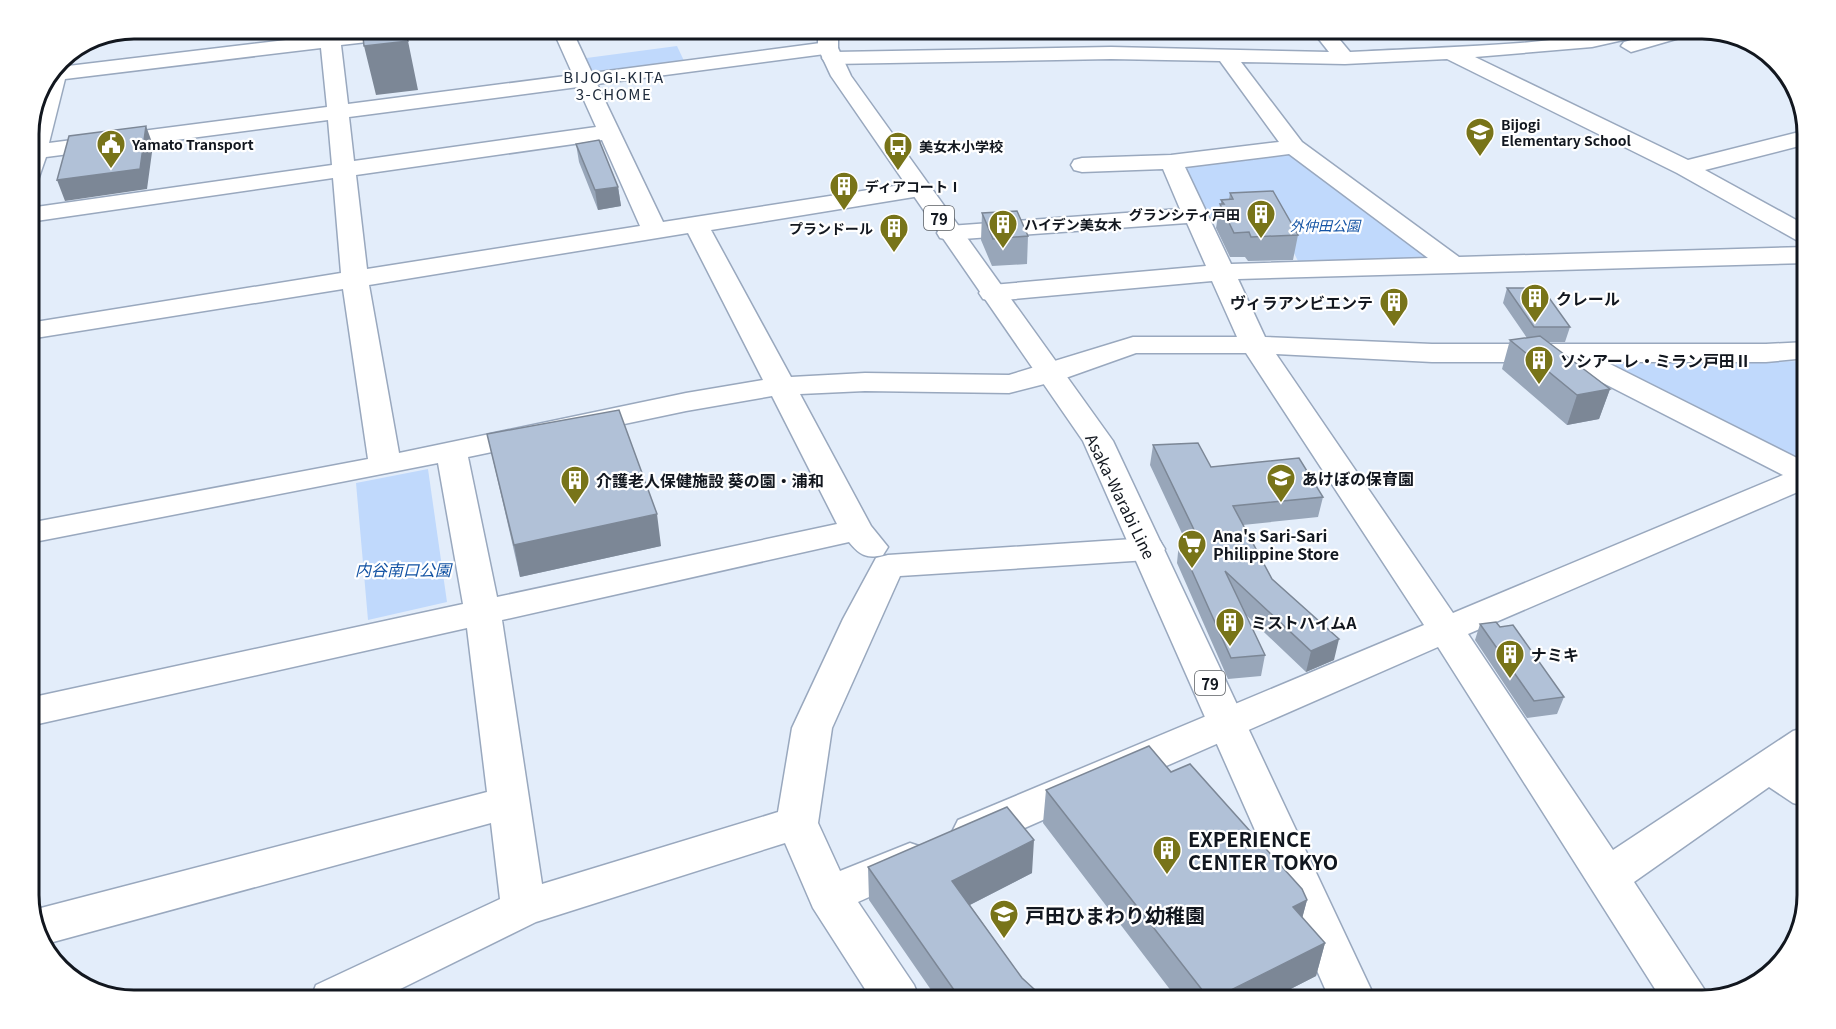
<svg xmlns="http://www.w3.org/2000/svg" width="1836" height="1029" font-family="Georgia,'Noto Sans JP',serif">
  <rect width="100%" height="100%" fill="#e3edfa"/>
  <path fill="#c0d9fc" d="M677 46 685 63 587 75 579 59Z
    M1281 153 1294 155 1431 256 1427 262 1300 265 1273 211 1205 216 1181 168 1186 164Z
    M1807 361V468L1614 370 1616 364Z
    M428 469 447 602 368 620 356 483Z"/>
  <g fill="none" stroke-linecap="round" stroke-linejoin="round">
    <g stroke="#99a8be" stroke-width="3">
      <path id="minor" d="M320 28H339V34L384 28H445L436 34 341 45 348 104 573 75 552 28H571L592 73 828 42 835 44 838 48 835 52 1111 47 1329 52 1310 28H1330L1350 52C1407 49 1464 47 1520 43 1568 40 1614 28 1661 28L1659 32 1592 47 1475 57 1688 160 1807 130V144L1705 170 1807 226V244L1798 241 1677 173 1447 59 1345 64 1241 62 1302 142 1459 257 1807 247V263L1238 279 1265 337 1432 344H1766L1807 342V358L1766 362H1606L1807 463V488L1468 634 1613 850 1793 731 1807 727V761L1799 766 1807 772V807L1793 803 1769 787 1634 882 1710 998 1662 1000 1438 647 988 844 973 849 958 844 952 832 958 820 1424 625 1246 353H1136L1060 380 1009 393 865 391 800 394 871 526 888 547 883 555C866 559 860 555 849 542L502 620 542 884 778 812 792 728 843 619 876 558 888 555 1148 538 1160 541 1165 549 1160 557 1148 560 900 576 832 728 818 823 840 871 910 843 925 848 931 860 925 872 858 902 914 985 920 1000H872L813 908 785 843 536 922 378 1000H310L316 985 500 899 491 823 42 945 32 911 37 909 487 792 467 628 29 726V698L463 604 438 463 29 543V523L368 459 343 289 29 339V323L341 273 333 178 29 222V208L332 165 328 120 46 157 37 183 29 185V137L35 114 60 59 67 55 70 59 68 66 320 36ZM321 48 327 107 49 143 65 79ZM825 54 822 58 825 62 832 64 1111 59 1220 61 1279 142 1171 155 1082 158 1074 160 1071 165 1074 170 1082 172 1163 169 1180 209 949 226 940 228 937 233 940 238 949 240 1187 223 1206 266 992 285 983 287 979 293 983 299 992 301 1212 281 1237 337H1133L1009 375 865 373 791 377 711 230 920 196 928 194 932 189 928 184 920 182 663 222 597 84ZM578 87 596 127 354 161 349 117ZM602 140 640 226 367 269 356 175ZM1289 154 1428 258 1231 264 1185 167ZM688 233 763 380 686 393 399 453 369 285ZM1276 354 1432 362H1562L1783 475 1453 613ZM772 396 837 524 497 597 468 457 686 411Z
        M1675 28 1707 30 1631 52 1621 46 1624 42Z"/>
    </g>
    <g stroke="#99a8be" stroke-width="3">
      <path id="major" d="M818 28H838V48L851 76 1113 441 1376 1000H1330L1083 441 831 76 818 48Z"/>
    </g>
    <use href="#minor" fill="#fff" fill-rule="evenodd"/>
    <use href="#major" fill="#fff" fill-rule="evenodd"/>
  </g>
  <path fill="#98a6b9" d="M576 144 618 187 621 206 598 210 579 162Z
    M1230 193 1298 235 1293 260 1248 261 1245 257H1230L1216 228 1220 204H1221V200L1229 199Z
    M982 213 1028 236 1027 264 992 266 981 240Z
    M1507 288 1570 327 1565 342H1547L1610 389 1599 419 1567 425 1502 369 1510 340 1527 338 1503 303Z
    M487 434 661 546 520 577Z
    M1153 445 1211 467 1323 497 1318 517 1243 525 1272 579 1334 660 1306 672 1246 615 1265 655 1261 676 1228 679 1177 563 1179 542H1186L1150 465Z
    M1480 624 1500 627 1564 697 1557 714 1527 718 1475 640Z
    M1171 772 1307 900 1302 918 1325 943 1316 976 1269 1000H1178L1043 823 1046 790Z
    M868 867 1032 873 970 905 1022 978 1046 1000H938L869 900Z"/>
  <path fill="#7c8796" d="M408 41 418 90 376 95 364 46Z
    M146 126 153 145 147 189 65 201 57 180Z
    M618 187 621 206 598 210 595 190Z
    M1610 389 1599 419 1567 425 1577 395Z
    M657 514 661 546 520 577 514 545Z
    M1339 639 1334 660 1306 672 1311 651Z
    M1034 840 1032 873 952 914V881Z
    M1307 900 1298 934 1293 907Z
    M1325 943 1316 976 1269 1000H1211Z"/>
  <path fill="#b1c1d7" stroke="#7c8796" stroke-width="1.5" d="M362 28H405L408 41 364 46Z
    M146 126 140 169 57 180 69 136Z
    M599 140 618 187 595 190 576 144Z
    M1273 191 1298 235 1251 237 1249 232 1234 233 1220 204H1224L1221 200 1233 199 1230 193Z
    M1017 211 1028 236 993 239 982 213Z
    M1507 288H1542L1570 327H1534Z
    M1540 336 1610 389 1577 395 1510 340Z
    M619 410 657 514 514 545 487 434Z
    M1198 443 1211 467 1299 458 1323 497 1233 506 1272 579 1339 639 1311 651 1225 571 1265 655 1231 658 1179 542 1199 540 1153 445Z
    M1496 622 1500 627 1513 625 1564 697 1534 701 1480 624Z
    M1149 746 1171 772 1190 764 1302 889 1307 900 1293 907 1325 943 1211 1000H1210L1046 790Z
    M1007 807 1034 840 952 881 1022 978 1046 1000H961L868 867Z"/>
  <defs>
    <g id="school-pin" transform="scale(1.5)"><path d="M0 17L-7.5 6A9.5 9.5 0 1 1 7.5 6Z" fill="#787419" stroke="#fff"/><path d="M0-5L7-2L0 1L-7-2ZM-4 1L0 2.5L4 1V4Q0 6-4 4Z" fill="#fff"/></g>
    <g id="civic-pin" transform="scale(1.5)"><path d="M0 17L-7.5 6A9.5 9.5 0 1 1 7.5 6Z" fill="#787419" stroke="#fff"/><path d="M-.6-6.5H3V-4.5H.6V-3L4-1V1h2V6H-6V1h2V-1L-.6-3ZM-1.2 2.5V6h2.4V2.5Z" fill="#fff"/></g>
    <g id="bus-pin" transform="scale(1.5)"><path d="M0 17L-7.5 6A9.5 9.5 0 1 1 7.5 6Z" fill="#787419" stroke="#fff"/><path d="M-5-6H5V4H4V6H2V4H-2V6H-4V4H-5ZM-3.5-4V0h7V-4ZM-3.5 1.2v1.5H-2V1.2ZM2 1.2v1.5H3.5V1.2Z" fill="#fff"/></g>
    <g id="building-pin" transform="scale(1.5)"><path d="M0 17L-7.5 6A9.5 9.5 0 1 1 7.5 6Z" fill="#787419" stroke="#fff"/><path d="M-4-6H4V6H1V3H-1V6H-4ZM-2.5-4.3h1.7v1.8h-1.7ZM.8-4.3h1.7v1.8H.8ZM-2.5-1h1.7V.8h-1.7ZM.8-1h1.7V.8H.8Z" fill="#fff"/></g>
    <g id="supermarket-pin" transform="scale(1.5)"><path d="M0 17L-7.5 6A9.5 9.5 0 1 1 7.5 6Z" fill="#787419" stroke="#fff"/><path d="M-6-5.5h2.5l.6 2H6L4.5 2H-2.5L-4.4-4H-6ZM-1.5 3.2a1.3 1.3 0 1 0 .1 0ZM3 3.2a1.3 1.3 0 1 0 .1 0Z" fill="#fff"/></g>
  </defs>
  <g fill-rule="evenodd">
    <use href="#school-pin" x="1480" y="132"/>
    <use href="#civic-pin" x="111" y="144"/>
    <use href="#bus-pin" x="898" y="146"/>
    <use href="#building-pin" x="844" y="186"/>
    <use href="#building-pin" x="1261" y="214"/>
    <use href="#building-pin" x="1003" y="224"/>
    <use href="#building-pin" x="894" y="228"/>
    <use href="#building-pin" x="1535" y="298"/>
    <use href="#building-pin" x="1394" y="302"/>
    <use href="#building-pin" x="1539" y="360"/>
    <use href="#school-pin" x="1281" y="478"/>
    <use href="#building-pin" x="575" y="480"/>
    <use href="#supermarket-pin" x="1192" y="544"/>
    <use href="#building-pin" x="1230" y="622"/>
    <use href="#building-pin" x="1510" y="654"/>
    <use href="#building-pin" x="1167" y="850"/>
    <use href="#school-pin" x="1004" y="914"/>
  </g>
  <g text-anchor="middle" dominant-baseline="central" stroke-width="4.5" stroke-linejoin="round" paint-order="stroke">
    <g font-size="14" font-weight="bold" fill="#12171f" stroke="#fff" text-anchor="start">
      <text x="1501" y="124">Bijogi<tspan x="1501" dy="16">Elementary School</tspan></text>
      <text x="132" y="144">Yamato Transport</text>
      <text x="919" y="146">美女木小学校</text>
      <text x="865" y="186">ディアコートⅠ</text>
      <text x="1240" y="214" text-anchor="end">グランシティ戸田</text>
      <text x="1024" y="224">ハイデン美女木</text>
      <text x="873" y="228" text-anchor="end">プランドール</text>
    </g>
    <g font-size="14" font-style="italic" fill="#1353a4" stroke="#fff">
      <text x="1325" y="225">外仲田公園</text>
    </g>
    <g font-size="15" letter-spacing="1.5" fill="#202c3d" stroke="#fff">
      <text x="614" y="76">BIJOGI-KITA<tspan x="614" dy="17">3-CHOME</tspan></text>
    </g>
    <g fill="#fff" stroke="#595d62" stroke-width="1.5">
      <rect x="924" y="206" width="30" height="24" rx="4.5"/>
      <rect x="1195" y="671" width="30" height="24" rx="4.5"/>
    </g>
    <g font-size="15" font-weight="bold" fill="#12171f">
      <text x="939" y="218">79</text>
      <text x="1210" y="683">79</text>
    </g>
    <g font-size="16" font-weight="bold" fill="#12171f" stroke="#fff" text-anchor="start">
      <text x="1556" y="298">クレール</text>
      <text x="1373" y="302" text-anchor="end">ヴィラアンビエンテ</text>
      <text x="1560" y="360">ソシアーレ・ミラン戸田Ⅱ</text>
      <text x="1302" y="478">あけぼの保育園</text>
      <text x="596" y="480">介護老人保健施設 葵の園・浦和</text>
      <text x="1213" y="535">Ana's Sari-Sari<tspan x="1213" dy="18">Philippine Store</tspan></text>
      <text x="1251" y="622">ミストハイムA</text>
      <text x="1531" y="654">ナミキ</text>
    </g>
    <g font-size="16" fill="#12171f" stroke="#fff">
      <text transform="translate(1121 496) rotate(64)">Asaka-Warabi Line</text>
    </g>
    <g font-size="16" font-style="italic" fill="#1353a4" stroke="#fff">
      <text x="403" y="569">内谷南口公園</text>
    </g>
    <g font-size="20" font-weight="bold" fill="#12171f" stroke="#fff" text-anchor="start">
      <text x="1188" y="838">EXPERIENCE<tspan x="1188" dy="23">CENTER TOKYO</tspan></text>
      <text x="1025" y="914">戸田ひまわり幼稚園</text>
    </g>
  </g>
  <path d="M0 0H1836V1029H0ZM134 39H1702A95 95 0 0 1 1797 134V895A95 95 0 0 1 1702 990H134A95 95 0 0 1 39 895V134A95 95 0 0 1 134 39Z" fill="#fff" fill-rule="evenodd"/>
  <path fill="none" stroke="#12171f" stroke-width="3" d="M134 39H1702A95 95 0 0 1 1797 134V895A95 95 0 0 1 1702 990H134A95 95 0 0 1 39 895V134A95 95 0 0 1 134 39Z"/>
</svg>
